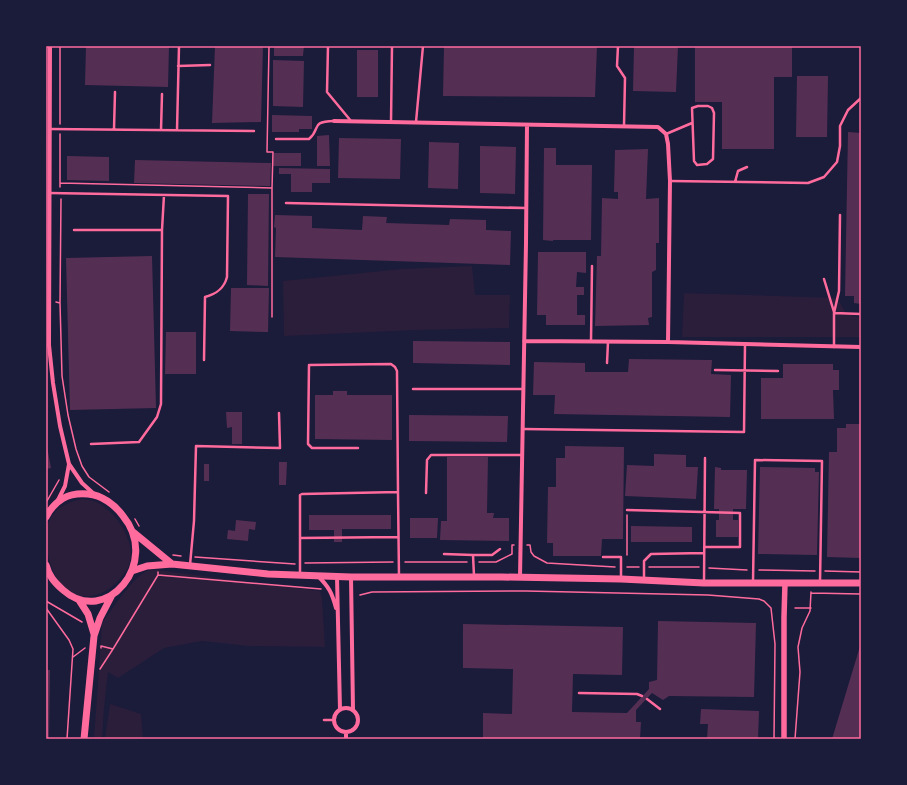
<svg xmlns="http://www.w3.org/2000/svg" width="907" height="785" font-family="Overpass,sans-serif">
  <rect width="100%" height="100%" fill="#1b1b3a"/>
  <path fill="#2a1e3b" d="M472 266 475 295H510L509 328 417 330 284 336 283 281 402 269Z
    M684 293 837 298 846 313 861 318V337H682Z
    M83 499C90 500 97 501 103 506 121 519 140 549 126 571 113 591 89 605 67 590 58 583 53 572 50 562 40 530 47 505 83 499Z
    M157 570 320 591 322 598 325 647 248 646 202 641 164 648 118 678 108 672 104 708 102 739H94L102 624C110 611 133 578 145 572 148 570 154 570 157 570Z
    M110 704 141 714 143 739H105Z"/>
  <path fill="#542f53" d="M86 46H169L168 87 85 85Z
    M215 46H263L261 122 212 123Z
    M274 46H304L303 56H274Z
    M444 46H597L595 97 443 96Z
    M634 46H678L676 92 633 91Z
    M695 46H792V77H774V149H722V102H695Z
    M357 50H378V97H357Z
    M273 60 304 61 303 107 273 106Z
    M797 76H828L827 137H796Z
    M272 115 312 116V129H299V132H272Z
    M848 132 861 133V304L854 303V296H845Z
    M329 135 330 166H317V136Z
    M339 138 401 139 400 179 338 178Z
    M429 142 459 143 458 189 428 188Z
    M480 146 516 147 515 194 480 193Z
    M544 148H556V165H592L591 240H553V241L543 240Z
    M648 149 646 199 659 198V243H656V270L652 272V317L648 318 649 325 595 326 597 256H601L602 198 618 199V192H614L615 150Z
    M274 153H301V166H273Z
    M67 156 109 157V181L67 180Z
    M135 160 271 163 270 186 134 183Z
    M279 168 330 169V183H312V192H291V174H279Z
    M248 194H269L268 286 247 285Z
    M275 215 312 216V228L362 230 363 216 387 217 386 223 449 225 450 219 486 220V230L511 231 510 265 275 257 276 228 274 227Z
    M538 252H586V273L577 272 576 287H584V295H577V315H585V325H546V315H537Z
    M152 256 156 408 70 410 66 258Z
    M231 288H269L268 332 230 331Z
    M166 332H196V374H165Z
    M413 341 510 342V365L413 363Z
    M629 359 712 360 711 374 731 375 730 417 554 414 555 395H533L534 362 585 363V372H628Z
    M783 364H833V370H839V390H833L834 419H761V378H783Z
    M333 391H347V395H392V440L315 439V395H333Z
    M226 412H242V444H232V427L227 428Z
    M409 415 508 416 507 442 409 441Z
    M846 424H861V558L827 557 829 452H837V428H846Z
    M46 441 51 468 46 469Z
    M565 446 624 447 623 539H602L601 556H553V543H547L548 487H556V458H565Z
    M654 454 686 455V467H698L696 499 625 496 627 465 654 466Z
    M447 457H488L487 513H494L493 518H509V541L440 540 441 521H447Z
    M279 462H287L286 485H279Z
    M204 464H209V481H204Z
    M715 467 721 468V470H747L746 509H733V520H738V537H716V520H719V509H714Z
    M760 467 815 468V472H819L817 555 758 554Z
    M309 515H391V529H342V542H334V530H309Z
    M410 518H438L437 538H410Z
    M236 520 256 522 255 530 249 529 248 541 227 539 228 530 235 531Z
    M631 526 692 527V542H631Z
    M658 621 756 623 754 697 669 696 663 700 652 693 636 710V722H641L640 739H483V713L512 714 513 669 463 668V624L623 627 622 675 573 674 572 712 627 713 649 689V682L657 680Z
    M861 643V739H832Z
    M46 670H50L49 739H46Z
    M701 709 759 711 758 739H707L708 724H700Z"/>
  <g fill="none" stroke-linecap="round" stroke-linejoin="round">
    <path stroke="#ff6b9d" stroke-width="1.5" d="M60 46V124
      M269 46 267 152H273L272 188
      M60 134V183
      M60 187V183L272 188V317
      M56 302 60 303 61 199
      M60 303 62 376 68 415 76 449 82 466 89 477 109 492
      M47 501 59 480
      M135 519 139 526
      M527 545H530L531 552 534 556 547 563 615 567
      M173 555 181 556
      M627 555V515
      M195 557 295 564
      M405 562H467
      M479 562H496L512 554V545H514
      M305 563 393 562
      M627 567H639
      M649 567H699
      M709 568 747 570
      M759 570 815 571
      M825 571 861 572
      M158 575 321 589
      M811 593 861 594
      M360 595 372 592 526 591 708 595 759 599 764 601 771 608 775 644 774 739
      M46 601 82 622
      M46 608 69 640 73 649 67 739
      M795 608H811
      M101 648V646L113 649 158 575V572
      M73 657 85 648
      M100 669 113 649
      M795 739 800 672 798 647 802 628 810 611 811 592"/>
    <path stroke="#ff6b9d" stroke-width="2.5" d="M328 46 327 92 351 121
      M618 46 617 66 625 78 624 126
      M178 66 210 65
      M698 106H708L712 108 714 113 713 159 707 164 697 165 694 161 692 108Z
      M391 122 392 46
      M416 122 423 46
      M50 129 254 131
      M114 129 115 92
      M161 130 162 94
      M177 130 179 46
      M666 134 692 123
      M276 139H309C322 128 309 122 334 121
      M670 181 808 183 824 177 837 162 840 146V126L848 110 861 98
      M735 182 738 171 747 167
      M49 193 228 196 227 277C224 289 216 294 205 297L204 360
      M286 203 526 208
      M74 230H162
      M824 279 834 312
      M834 313 839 291 840 215
      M591 341 592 266
      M834 347V313L861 314
      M607 363 608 342
      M715 370 778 371
      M413 389H523
      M523 429 744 432 745 344
      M91 444 139 442 157 417 161 404 162 230 164 195
      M358 448H312L308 444 309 365 391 364 395 367 397 371 398 492
      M426 493 427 460 431 455H522
      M627 510 740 513V547H704
      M300 538 398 537
      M444 554 473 555
      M603 557H621V579
      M190 565 194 521 196 446 280 448 279 413
      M300 574V495L302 494 398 492 399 577
      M474 576 473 555H492L500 549
      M644 579V561L651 554 704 553
      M704 582 705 458
      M753 582 755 460 822 461 820 583
      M579 693 637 694 642 696
      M647 699 660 709
      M324 720H334"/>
    <path stroke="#ff6b9d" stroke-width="4" d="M50 46 49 345 53 383 60 426 69 464 82 483 94 494
      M334 121 658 127 666 134 668 144 670 181 668 342
      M524 341 668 342 861 347
      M58 500 65 486 69 464
      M318 576C329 587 332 593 336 608
      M337 577 340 710
      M351 577 353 710
      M520 577 526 243 527 125
      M334 720a12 12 0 1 1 24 0a12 12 0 1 1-24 0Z
      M346 739V732"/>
    <path stroke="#ff6b9d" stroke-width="5.5" d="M784 739V617L785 583"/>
    <path stroke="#ff6b9d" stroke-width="7" d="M46 517C55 500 68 492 88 494 102 495 115 505 123 516 161 562 106 628 63 590 54 582 49 576 46 565
      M133 532 172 564
      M132 571 147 566 172 564 268 574 351 577H502L621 579 704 583H861
      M79 600 88 614 94 634
      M84 739 94 636 100 618 112 595"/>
  </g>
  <rect width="907" height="785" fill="none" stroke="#1b1b3a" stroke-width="94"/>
  <rect x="47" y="47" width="813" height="691" fill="none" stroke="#ff6b9d" stroke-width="1.5"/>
</svg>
